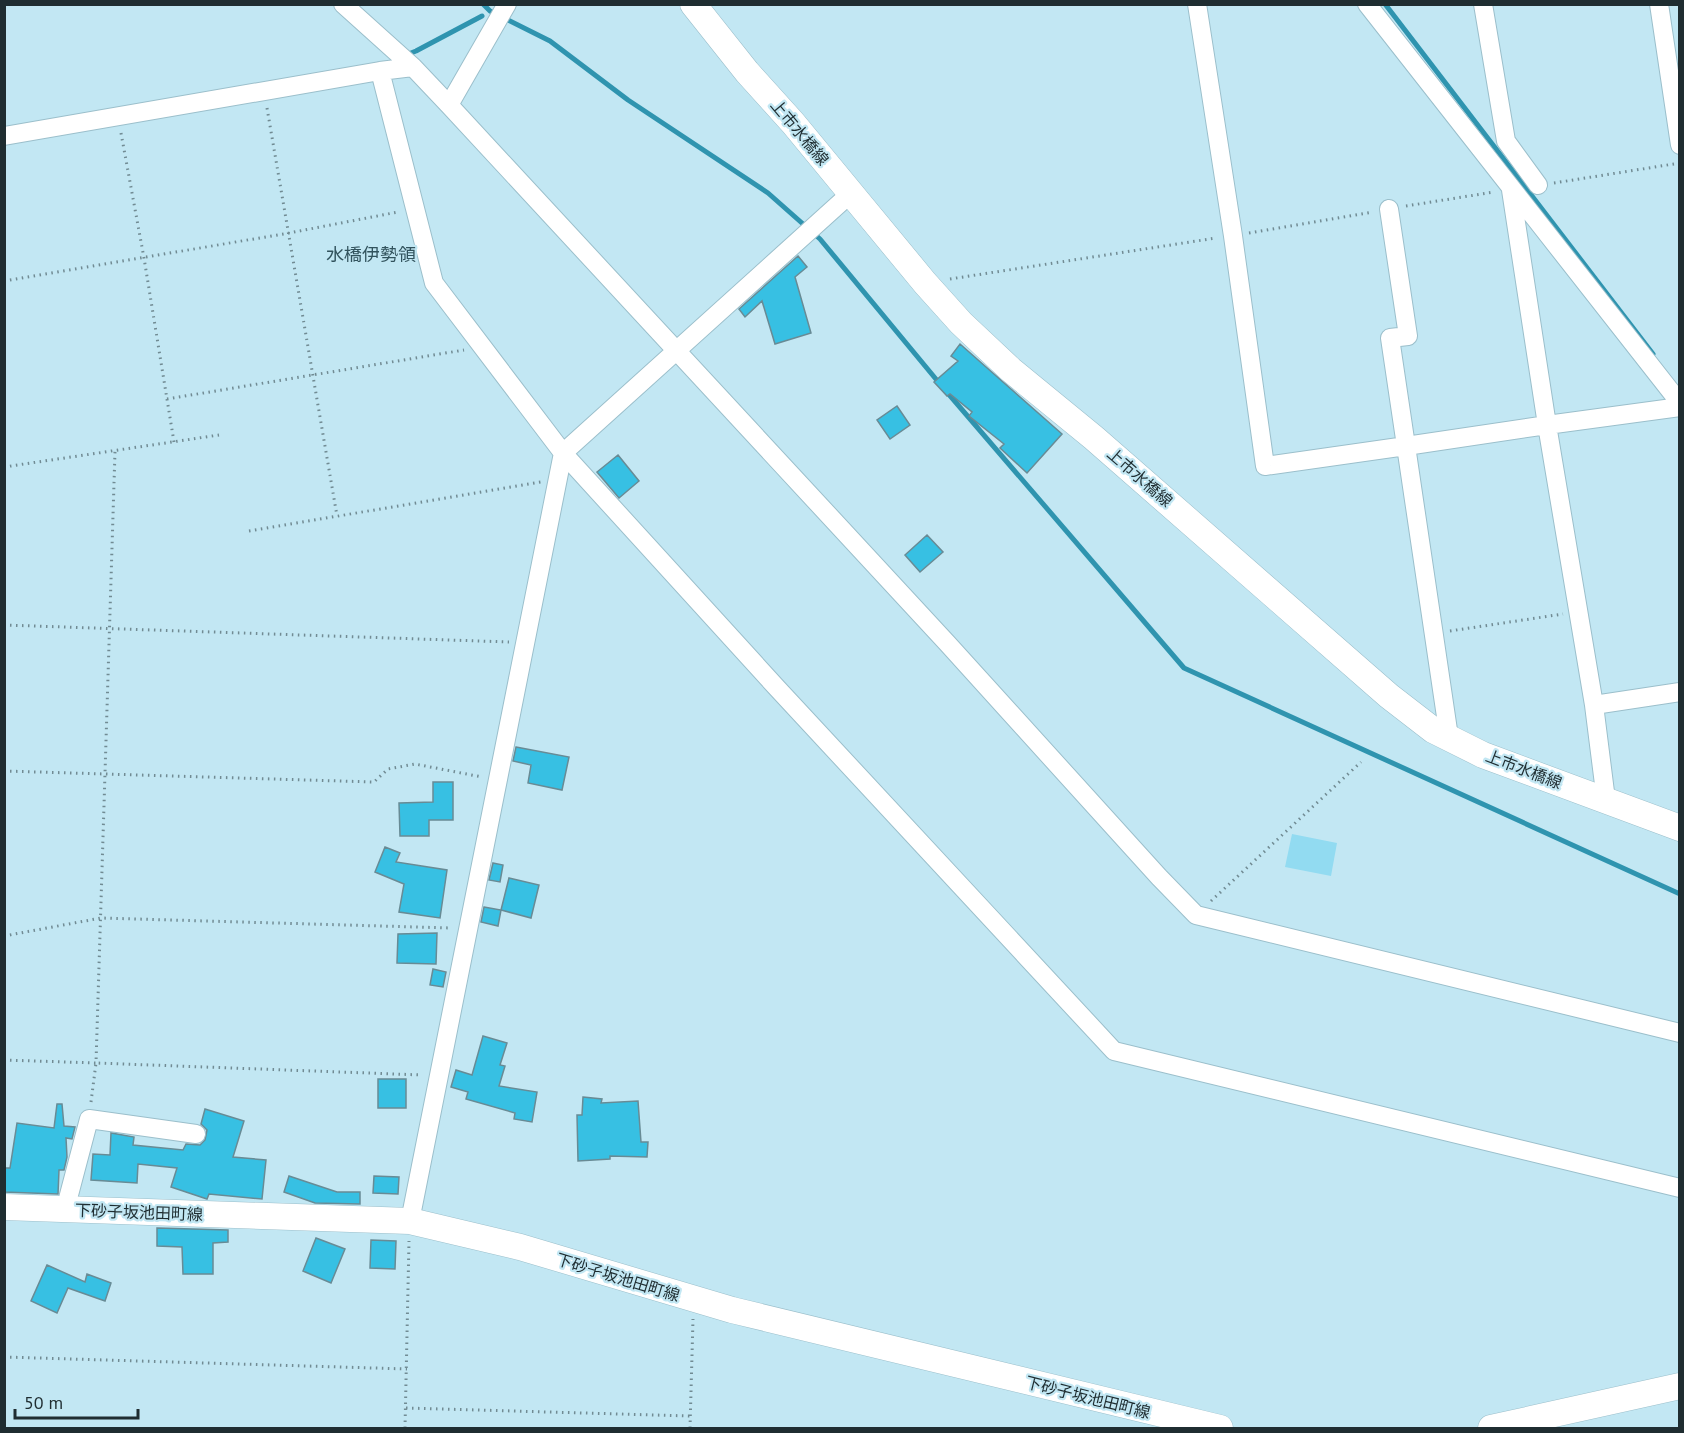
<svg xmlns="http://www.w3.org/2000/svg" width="1684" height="1433" font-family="'PT Sans','Noto Sans JP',sans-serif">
  <rect width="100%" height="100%" fill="#c2e7f3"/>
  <path fill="#92dbf1" d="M1292 834 1337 843 1331 876 1285 867Z"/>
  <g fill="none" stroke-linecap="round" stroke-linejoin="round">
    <path stroke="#2f94af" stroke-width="5" d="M483 4 490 11 550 41 628 100 768 193 820 239 940 384
      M1385 4 1653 354
      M406 55 416 51 482 16
      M946 391 1184 668 1680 894"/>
  </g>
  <path fill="#37c0e3" stroke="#688b95" stroke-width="1.5" d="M798 256 807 267 795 277 811 333 775 344 762 301 745 317 739 309Z
    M960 344 1062 434 1027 473 1000 448 1004 444 969 416 972 412 950 394 947 396 934 382 958 361 951 356Z
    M897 406 910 425 890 439 877 420Z
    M618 455 639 481 619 498 597 472Z
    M927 535 943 552 920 572 905 555Z
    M516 747 569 757 562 790 528 783 531 765 513 761Z
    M433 782H453V820H429V836H400L399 803 433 802Z
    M385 847 400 853 396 862 447 870 440 918 399 912 404 884 375 872Z
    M493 863 503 865 500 882 489 880Z
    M509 878 539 885 531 918 501 910Z
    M484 907 501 910 498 926 481 922Z
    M437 933 436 964 397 963 398 934Z
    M433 969 446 972 443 987 430 985Z
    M483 1036 507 1043 500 1065 505 1066 499 1086 537 1092 532 1122 514 1119 515 1113 466 1099 468 1092 451 1087 456 1070 472 1075Z
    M378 1079H406V1108H378Z
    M583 1097 602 1099 601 1103 638 1101 641 1142H648L647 1157 610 1156V1159L578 1161 577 1115H582Z
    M57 1104H62L64 1126 75 1127 72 1139 66 1138 67 1157 64 1170H59L58 1194 4 1192V1168H10L17 1123 54 1128Z
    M205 1109 244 1121 233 1157 266 1160 262 1199 209 1194 207 1199 171 1187 177 1168 138 1164 137 1183 91 1180 93 1154 110 1155 111 1133 134 1137 133 1145 183 1150 186 1144 200 1145 205 1140 207 1130 201 1124Z
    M289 1176 337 1192H360V1204L315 1203 284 1192Z
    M374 1176 399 1177 398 1194 373 1193Z
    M157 1228 228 1230V1242L213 1243V1274H183L182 1247 157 1246Z
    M316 1238 345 1249 331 1283 303 1271Z
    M371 1240 396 1241 395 1269 370 1268Z
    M47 1265 85 1282 87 1274 111 1283 105 1301 68 1288 57 1313 31 1301Z"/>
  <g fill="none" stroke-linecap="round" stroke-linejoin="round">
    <g stroke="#9bbfcb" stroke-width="20">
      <path id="street" d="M343 4 413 67 449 105 947 643 1159 877 1196 915 1680 1033
        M1197 4 1233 236 1265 466 1406 446 1449 737
        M1367 4 1680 403
        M1483 4 1506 141 1538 185
        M1659 4 1680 145
        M380 71 434 283 563 453 777 688 1114 1051 1680 1188
        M449 105 507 4
        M4 136 380 71 413 67
        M1389 209 1408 336 1390 338 1406 446 1547 425 1511 190
        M1594 705 1680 692
        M1606 800 1594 705 1547 425 1680 407
        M65 1210 89 1119 196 1134
        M410 1221 563 453 850 194"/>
    </g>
    <g stroke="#9bbfcb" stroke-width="27">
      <path id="secondary" d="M693 4 747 72 793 123 925 283 961 323 1011 370 1094 438 1389 696 1433 730 1483 755 1680 828
        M4 1207 410 1221 520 1247 732 1310 1220 1428
        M1491 1428 1680 1386"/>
    </g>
    <path stroke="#718b93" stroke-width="3" stroke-dasharray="1.5 4.5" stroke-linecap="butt" d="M267 108 337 516
      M121 133 144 258 174 442
      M1554 183 1680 163
      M1406 206 1494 192
      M1249 233 1373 212
      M950 279 1216 238
      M4 281 289 233 398 212
      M167 399 464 350
      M4 467 219 435
      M249 531 541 482
      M4 625 509 642
      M1450 631 1563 614
      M4 771 374 782 388 769 415 764 482 777
      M1211 901 1361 762
      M4 936 101 918 451 928
      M4 1060 96 1063 115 451
      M91 1102 96 1063 422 1075
      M4 1357 407 1369
      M406 1408 690 1416
      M405 1428 409 1241
      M690 1428 693 1319"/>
    <use href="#street" stroke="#fff" stroke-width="18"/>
    <use href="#secondary" stroke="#fff" stroke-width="26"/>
  </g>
  <g text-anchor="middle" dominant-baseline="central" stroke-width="4.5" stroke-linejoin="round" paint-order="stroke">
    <g font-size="16" fill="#1f2d31" stroke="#c2e7f3">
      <text transform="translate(800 132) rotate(50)">上市水橋線</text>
      <text transform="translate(1140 477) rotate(41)">上市水橋線</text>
      <text transform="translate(1524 769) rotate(21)">上市水橋線</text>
      <text transform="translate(139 1212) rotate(2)">下砂子坂池田町線</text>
      <text transform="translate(618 1277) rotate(17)">下砂子坂池田町線</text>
      <text transform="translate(1088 1397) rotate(14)">下砂子坂池田町線</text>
    </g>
    <g font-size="18" fill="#32535d" stroke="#c2e7f3">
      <text x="371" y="254">水橋伊勢領</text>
    </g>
  </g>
  <rect width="1684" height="1433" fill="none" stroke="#1f2d31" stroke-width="12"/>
  <path d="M15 1409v9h123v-9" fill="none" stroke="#1f2d31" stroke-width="3"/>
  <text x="24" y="1409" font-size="18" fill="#1f2d31" stroke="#c2e7f3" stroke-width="4.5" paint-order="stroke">50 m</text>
</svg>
